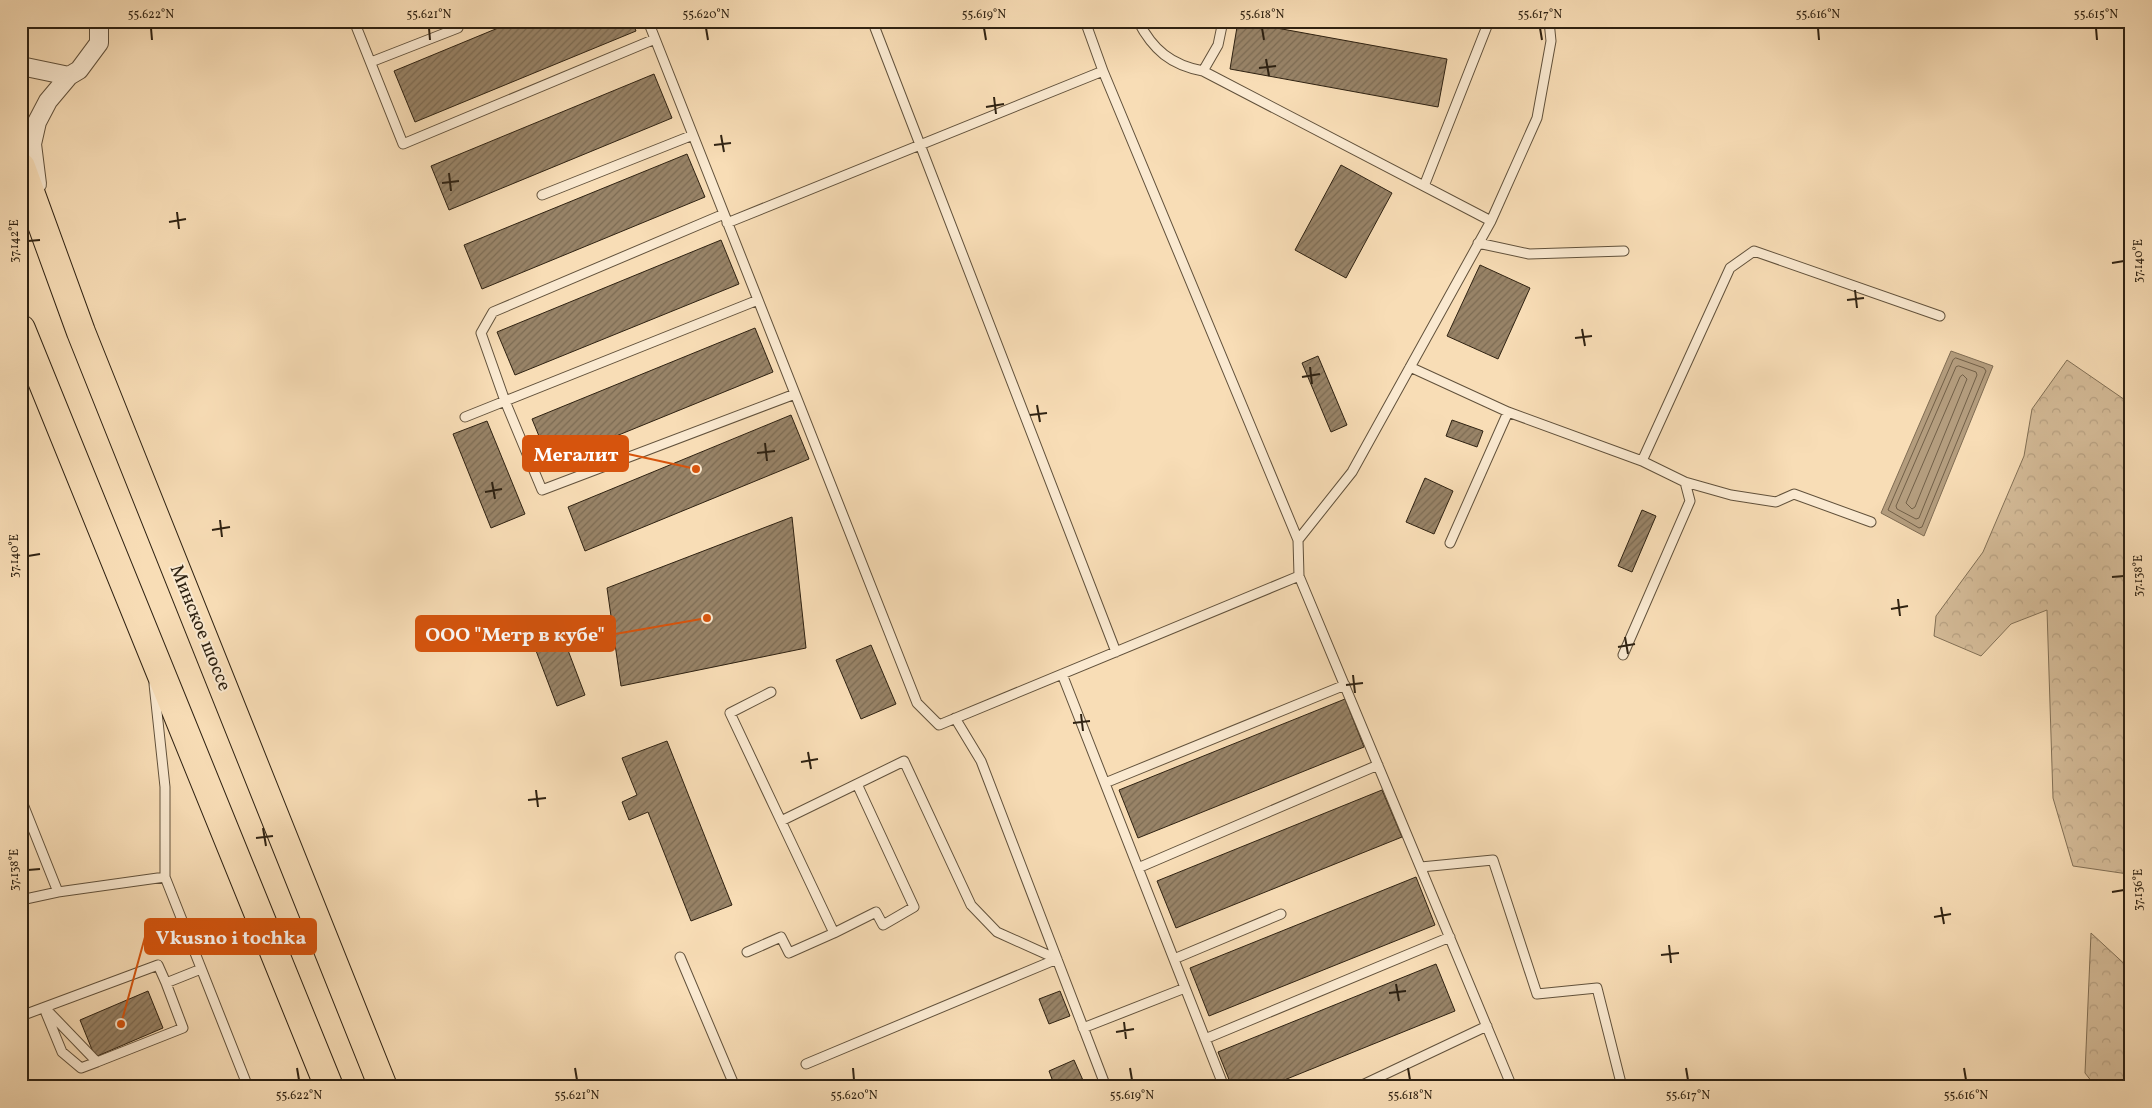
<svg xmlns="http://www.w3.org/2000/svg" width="2152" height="1108" font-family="Vollkorn,serif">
  <defs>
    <pattern id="forest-crowns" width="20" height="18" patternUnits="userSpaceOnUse" patternTransform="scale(1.25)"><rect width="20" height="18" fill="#d6bd9a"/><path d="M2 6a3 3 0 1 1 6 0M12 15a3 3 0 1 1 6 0" fill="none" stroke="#b8a284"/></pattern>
    <pattern id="building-hatch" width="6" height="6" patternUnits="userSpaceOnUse" patternTransform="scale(1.25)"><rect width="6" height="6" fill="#988367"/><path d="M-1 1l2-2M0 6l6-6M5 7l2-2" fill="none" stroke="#7c6b53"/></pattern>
  </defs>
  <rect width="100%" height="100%" fill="#f8ddb6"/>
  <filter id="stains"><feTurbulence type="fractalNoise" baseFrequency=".004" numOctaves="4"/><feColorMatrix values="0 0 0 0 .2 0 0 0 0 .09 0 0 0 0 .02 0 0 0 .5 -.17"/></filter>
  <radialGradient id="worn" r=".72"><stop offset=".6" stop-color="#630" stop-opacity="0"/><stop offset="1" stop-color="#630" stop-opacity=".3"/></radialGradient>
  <path fill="url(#forest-crowns)" stroke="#827056" d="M2067 360 2128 402H2131V868L2128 874 2073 866 2053 798 2047 610 2011 624 1981 656 1934 636 1936 616 1983 552 2024 456 2032 409Z
    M2091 933 2131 970V1087H2096L2085 1073Z"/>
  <path fill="#b49d7e" stroke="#7f6c53" d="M1951 351 1993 366 1924 536 1881 513Z"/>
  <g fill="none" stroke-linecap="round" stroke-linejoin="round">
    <path stroke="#726048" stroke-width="1" d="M1956 358 1984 368 1986 371 1922 527 1919 528 1888 510 1953 360Z
      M1959 366 1976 372 1977 375 1919 518 1916 519 1897 509 1896 506 1956 367Z
      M1963 375 1967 379 1915 507 1912 509 1906 503 1960 377Z"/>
  </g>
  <path fill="url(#building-hatch)" stroke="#2f2212" d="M515 21H632L636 31 415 122 394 71Z
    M1238 21 1447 59 1438 107 1230 69Z
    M654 74 672 118 449 210 431 166Z
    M687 154 705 197 482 289 464 245Z
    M1341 165 1392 193 1346 278 1295 250Z
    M721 240 739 284 515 375 497 332Z
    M1480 265 1530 288 1498 359 1447 336Z
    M755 328 773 372 550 463 532 419Z
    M1318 356 1347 425 1331 432 1302 363Z
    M791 415 809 459 585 551 568 507Z
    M1452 420 1483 431 1477 447 1446 436Z
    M487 421 525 514 491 528 453 434Z
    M1425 478 1453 491 1434 534 1406 522Z
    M1642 510 1656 516 1632 572 1618 566Z
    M792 517 806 648 621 686 607 588Z
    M555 616 585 695 557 706 527 627Z
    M871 645 896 704 861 719 836 660Z
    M1345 699 1364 747 1138 838 1119 790Z
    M667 741 732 905 691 921 648 812 629 820 622 802 637 795 622 758Z
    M1382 790 1402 837 1176 928 1157 881Z
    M1416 877 1435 925 1209 1016 1190 968Z
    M1436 964 1455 1011 1267 1087H1232L1218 1052Z
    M148 991 163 1028 95 1057 80 1020Z
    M1060 991 1070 1016 1049 1024 1039 999Z
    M1074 1060 1086 1087H1055L1049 1071Z"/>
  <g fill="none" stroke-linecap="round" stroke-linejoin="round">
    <g stroke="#61513b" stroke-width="11">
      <path id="lane" d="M354 21 403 144 655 39
        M648 21 917 703 939 725 1299 576 1298 540 1352 472 1491 221
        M874 21 875 28 1116 652
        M1138 21C1153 50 1171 65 1203 71L1218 45 1223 21
        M371 62 458 28
        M1103 71 1298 540
        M1203 71 1491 221 1537 118 1551 41 1549 21
        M1424 186 1489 21
        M542 195 693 135
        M727 223 1103 71 1085 21
        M1478 243 1529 254 1624 251
        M758 300 505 401 542 490 795 394
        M1410 367 1508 412 1642 461 1730 268 1754 251 1940 316
        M465 417 505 401 481 333 493 312 724 214
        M1685 482 1731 495 1776 502 1794 494 1871 522
        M1450 543 1508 412
        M1299 576 1512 1087
        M1623 655 1690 501 1685 482 1642 461
        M1062 674 1224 1087
        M154 684 165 787V877L248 1087
        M771 692 730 713 781 821
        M955 718 981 761 1106 1087
        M1105 783 1345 685
        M21 799 58 892 21 900
        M1421 867 1493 860 1537 994 1597 988 1622 1087
        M1138 868 1378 765
        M58 892 165 877
        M834 933 876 912 883 925 914 907 857 784
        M747 952 781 937 789 953 834 933 781 821 904 761 971 905 997 932 1057 959
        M680 957 735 1087
        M1174 959 1281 914
        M45 1008 97 1062 183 1028 166 983
        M46 1013 62 1052 81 1068 97 1062
        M21 1016 158 965 166 983 201 969
        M1083 1028 1185 988
        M1205 1039 1450 937
        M806 1064 1057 959
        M1358 1087 1487 1026"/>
    </g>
    <g stroke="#61513b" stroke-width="20">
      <path id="street" d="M21 66 69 76
        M37 184 32 144 37 122 48 101 69 76 79 70 99 43V21"/>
    </g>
    <g stroke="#2f2212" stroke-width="30">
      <path id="highway" d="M21 167 81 332 383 1087
        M21 329C123 582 227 834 329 1087"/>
    </g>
    <use href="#lane" stroke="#fae9d0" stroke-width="9"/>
    <use href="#street" stroke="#fae9d0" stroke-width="18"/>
    <use href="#highway" stroke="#f8ddb6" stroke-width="28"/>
  </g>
  <path fill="none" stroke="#2f2212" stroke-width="2" d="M151 28 152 40M429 28 430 40M706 28 708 40M984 28 986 40M1262 28 1264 40M1540 28 1542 40M1818 28 1819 40M2096 28 2097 40M1266 59 1269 76M1259 68 1276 66M994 97 996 114M986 107 1004 104M721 135 724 152M714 145 731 143M449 173 451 191M442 183 459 181M177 212 179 229M169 222 186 219M28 241 40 240M2112 263 2124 261M1855 290 1857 308M1847 300 1864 298M1582 329 1585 346M1575 338 1592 336M1310 367 1312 384M1302 377 1320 374M1037 405 1040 422M1030 415 1047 413M765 443 767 461M757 453 775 451M492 482 495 499M485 492 502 489M220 520 222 537M212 530 230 527M28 556 40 554M2112 577 2124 576M1898 599 1900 616M1891 609 1908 606M1625 637 1628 654M1618 647 1635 644M1353 675 1355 693M1346 685 1363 683M1081 714 1083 731M1073 723 1090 721M808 752 811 769M801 762 818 759M536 790 538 807M528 800 546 798M263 828 266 846M256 838 273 836M28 870 40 869M2112 892 2124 890M1941 907 1944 924M1934 917 1951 914M1669 945 1671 963M1661 955 1679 953M1396 984 1399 1001M1389 993 1406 991M1124 1022 1126 1039M1116 1032 1134 1029M297 1068 299 1080M575 1068 577 1080M853 1068 854 1080M1130 1068 1132 1080M1408 1068 1410 1080M1686 1068 1688 1080M1964 1068 1966 1080"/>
  <g text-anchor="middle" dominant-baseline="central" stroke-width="4" stroke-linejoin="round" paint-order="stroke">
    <g font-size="19" fill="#2f2212" stroke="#fae9d0">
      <text transform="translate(200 628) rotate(68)">Минское шоссе</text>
    </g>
  </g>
  <path fill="none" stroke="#d6540d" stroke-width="2" d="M696 469L628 454M707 618L615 634M121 1024L145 937"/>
  <g fill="#d6540d" stroke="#fae9d0" stroke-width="2">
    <circle cx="696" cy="469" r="5"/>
    <circle cx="707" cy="618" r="5"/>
    <circle cx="121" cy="1024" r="5"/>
  </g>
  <g fill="#d6540d" stroke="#d6540d" stroke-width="2">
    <rect x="523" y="436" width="105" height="35" rx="5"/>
    <rect x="416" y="616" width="199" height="35" rx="5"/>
    <rect x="145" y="919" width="171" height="35" rx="5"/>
  </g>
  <g font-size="20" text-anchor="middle" font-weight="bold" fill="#fff">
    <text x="576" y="461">Мегалит</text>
    <text x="515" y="641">ООО "Метр в кубе"</text>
    <text x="231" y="944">Vkusno i tochka</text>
  </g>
  <rect width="2152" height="1108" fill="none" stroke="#f8ddb6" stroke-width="55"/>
  <rect x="28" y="28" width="2096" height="1052" fill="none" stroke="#2f2212" stroke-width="2"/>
  <g font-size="12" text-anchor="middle" fill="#2f2212">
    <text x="151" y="18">55.622°N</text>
    <text x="429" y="18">55.621°N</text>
    <text x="706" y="18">55.620°N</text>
    <text x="984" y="18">55.619°N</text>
    <text x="1262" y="18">55.618°N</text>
    <text x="1540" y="18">55.617°N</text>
    <text x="1818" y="18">55.616°N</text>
    <text x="2096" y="18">55.615°N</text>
    <text transform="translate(14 241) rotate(-90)" y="4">37.142°E</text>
    <text transform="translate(2138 261) rotate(-90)" y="4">37.140°E</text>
    <text transform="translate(14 556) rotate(-90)" y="4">37.140°E</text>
    <text transform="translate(2138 576) rotate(-90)" y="4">37.138°E</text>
    <text transform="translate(14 870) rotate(-90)" y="4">37.138°E</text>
    <text transform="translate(2138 890) rotate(-90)" y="4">37.136°E</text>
    <text x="299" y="1099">55.622°N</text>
    <text x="577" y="1099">55.621°N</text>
    <text x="854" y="1099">55.620°N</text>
    <text x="1132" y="1099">55.619°N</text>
    <text x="1410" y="1099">55.618°N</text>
    <text x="1688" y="1099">55.617°N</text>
    <text x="1966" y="1099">55.616°N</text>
  </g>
  <rect width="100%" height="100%" filter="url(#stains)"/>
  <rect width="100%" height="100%" fill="url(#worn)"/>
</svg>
